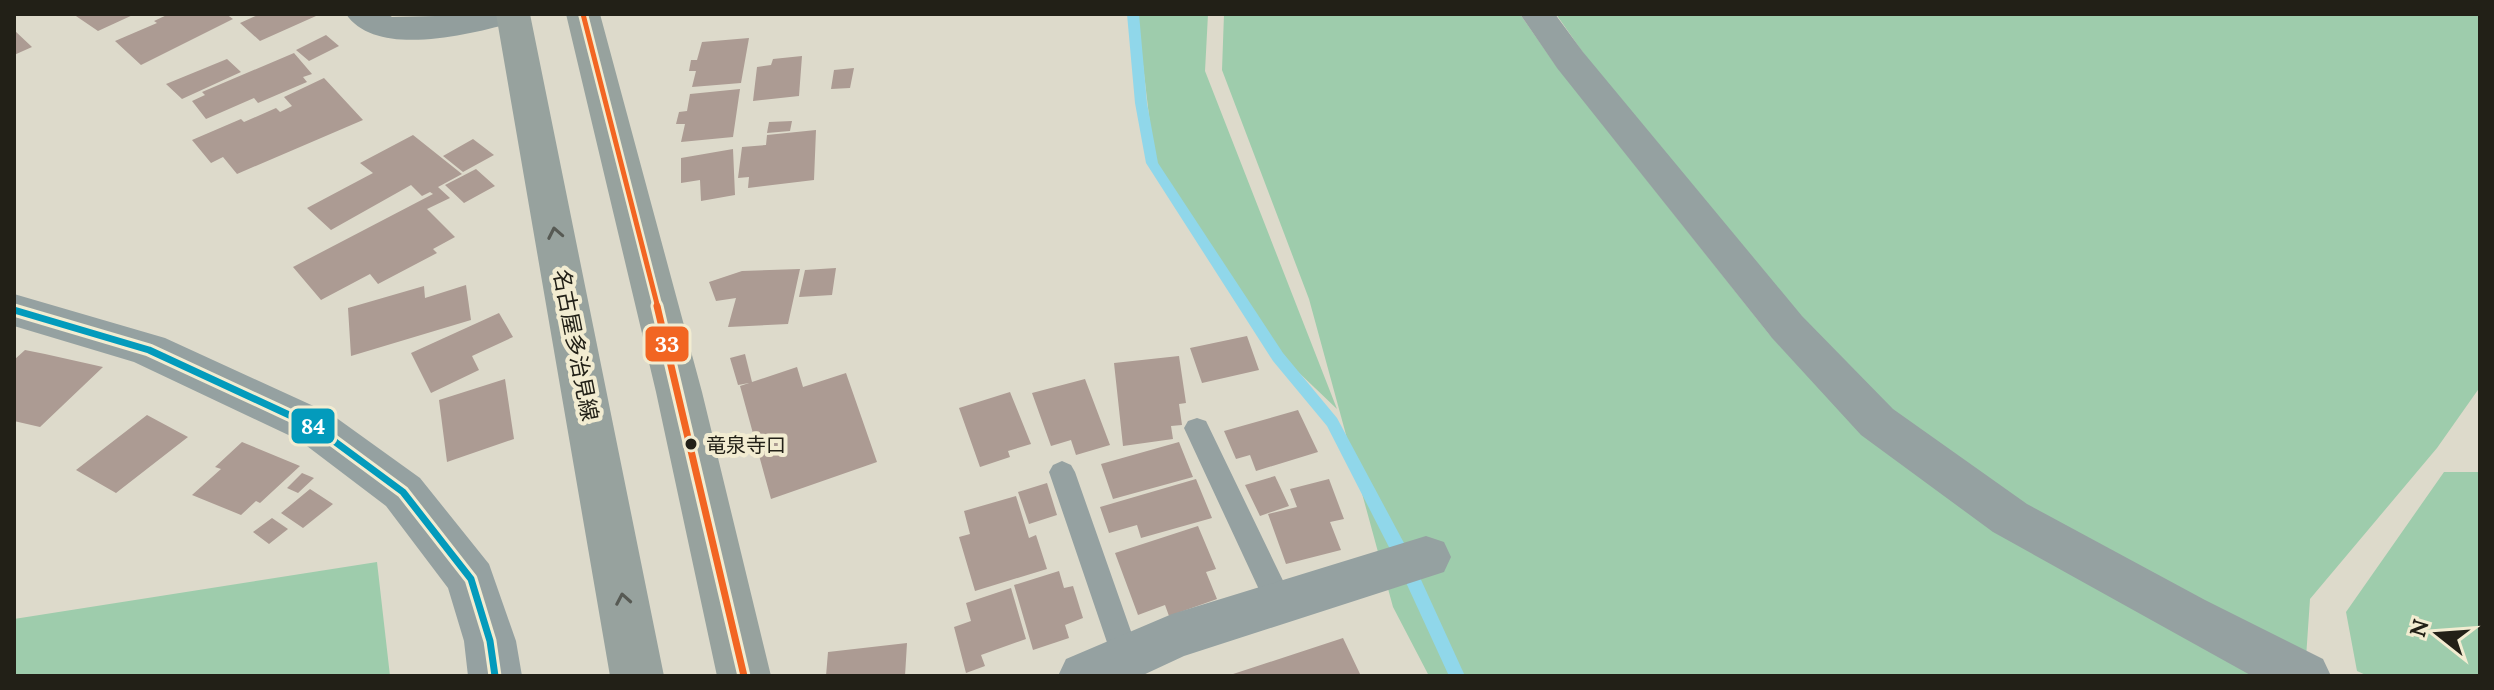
<svg xmlns="http://www.w3.org/2000/svg" width="2494" height="690" font-family="Lora,'Noto Sans JP',serif">
  <rect width="100%" height="100%" fill="#dddacb"/>
  <path fill="#9eccac" d="M1137 14H1208L1205 71 1337 409 1271 346 1154 158Z
    M1224 14H1520L1554 63 1769 334 1857 429 2265 676H1429L1393 607 1309 299 1222 70Z
    M1556 14H2480V387L2437 448 2310 599 2306 658 2017 505 1893 414 1810 336 1591 64Z
    M2444 472H2480V676H2368L2357 671 2346 612Z
    M377 562 390 676H14V619Z"/>
  <g fill="none" stroke-linecap="round" stroke-linejoin="round">
    <path fill="#90d7ea" fill-rule="evenodd" d="M1127 14H1139L1147 103 1158 163 1283 353 1337 418 1404 543 1406 548 1404 553 1398 555 1392 553 1327 426 1273 361 1146 163 1135 103Z
      M1411 569 1417 571 1465 676H1449L1403 576 1405 571Z"/>
  </g>
  <path fill="#ac9b93" d="M73 14H135L98 31Z
    M169 14H226L233 19 141 65 115 41 157 23 154 21Z
    M260 14H313L316 16 260 41 240 23Z
    M14 30 32 47 14 55Z
    M326 35 339 46 309 61 296 50Z
    M749 38 741 83 692 87 696 71H689L691 60H697L702 42Z
    M294 53 312 74 303 77 307 82 258 103 254 98 206 119 192 101 205 95 202 92Z
    M802 56 799 96 753 101 757 67 771 65 773 59Z
    M227 59 241 72 182 99 166 84Z
    M854 68 850 88 831 89 834 70Z
    M324 78 363 120 237 174 223 157 211 163 192 140 241 119 244 122 276 108 280 112 292 106 284 97Z
    M740 89 733 137 681 142 685 124H676L679 112 687 111 690 94Z
    M792 121 790 131 767 133 769 122Z
    M816 130 814 180 748 188 749 177 738 178 742 147 766 145 767 135Z
    M413 135 462 174 438 187 450 198 427 209 455 237 433 249 437 253 378 284 370 274 321 300 293 267 433 194 430 192 422 196 411 185 331 230 307 208 373 173 360 163Z
    M473 139 494 155 463 172 443 156Z
    M733 149 735 195 701 201 700 180 681 183V158Z
    M476 169 495 186 464 203 445 185Z
    M836 268 832 295 799 297 805 270Z
    M800 269 788 324 728 327 736 298 716 301 709 282 742 271Z
    M466 285 471 320 351 356 348 308 424 286 425 298Z
    M499 313 513 337 472 356 479 370 431 393 411 353Z
    M1247 336 1259 370 1202 383 1190 348Z
    M25 350 45 354 103 367 40 427 14 421V360Z
    M745 354 752 382 797 367 803 387 846 373 877 462 771 499 740 386 749 383 738 385 730 358Z
    M1179 356 1186 403 1179 404 1182 425 1171 426 1173 439 1123 446 1114 363Z
    M505 379 514 439 447 462 439 400Z
    M1085 379 1110 445 1076 455 1071 440 1051 446 1032 393Z
    M1010 392 1031 444 1008 451 1010 457 980 467 959 408Z
    M1298 410 1318 452 1256 471 1250 455 1236 459 1224 431Z
    M147 415 188 437 116 493 76 470Z
    M242 442 300 466 260 503 256 501 241 515 192 495 221 469 215 467Z
    M1179 442 1193 477 1113 499 1101 464Z
    M302 473 314 478 298 493 287 488Z
    M1275 476 1289 506 1260 516 1245 485Z
    M1196 479 1212 518 1141 538 1137 525 1109 533 1100 507Z
    M1329 479 1344 519 1330 522 1341 550 1286 564 1268 514 1297 507 1290 489Z
    M1047 483 1057 515 1029 524 1018 492Z
    M310 489 333 504 303 528 281 513Z
    M1016 496 1029 538 1036 535 1047 569 975 591 959 537 970 534 964 511Z
    M272 518 288 529 269 544 253 532Z
    M1198 526 1216 569 1206 572 1217 599 1169 616 1165 605 1138 615 1115 553Z
    M1059 571 1064 588 1073 586 1083 618 1065 625 1069 638 1033 650 1014 585Z
    M1011 588 1026 639 981 655 985 666 966 673 954 627 971 621 966 603Z
    M1343 638 1361 676H1230V675Z
    M907 643 905 676H826L828 652Z"/>
  <g fill="none" stroke-linecap="round" stroke-linejoin="round">
    <path fill="#95a1a1" fill-rule="evenodd" d="M1197 418 1206 421 1289 593 1293 602 1289 611 1279 614 1269 611 1184 428 1188 421Z
      M1062 461 1071 465 1075 472 1140 657 1136 666 1126 670 1116 666 1112 657 1049 472 1053 465Z"/>
    <path fill="#95a1a1" fill-rule="evenodd" d="M1520 14H1555L1583 52 1802 316 1893 409 2027 504 2205 600 2323 659 2331 676H2252L1993 532 1861 435 1772 338 1557 68Z
      M14 294 165 338 331 414 420 478 489 564 516 641 522 676H468L464 641 448 588 386 506 299 440 134 362 14 326Z
      M1426 536 1444 542 1451 557 1444 572 1184 656 1141 676H1058L1066 659 1172 614Z"/>
    <path fill="#929e9d" fill-rule="evenodd" d="M346 14H387L392 17 524 14 519 21C474 33 377 60 346 14Z"/>
    <path fill="#97a29e" fill-rule="evenodd" d="M496 14H530L664 676H610Z
      M566 14H600L702 392 771 676H717L656 392Z"/>
    <g stroke="#f2ecd1" stroke-width="10">
      <path id="bus-1-far1" d="M583 14 658 308"/>
    </g>
    <g stroke="#f2ecd1" stroke-width="13">
      <path id="bus-1" d="M657 306 744 676"/>
    </g>
    <g stroke="#f2ecd1" stroke-width="13">
      <path id="bus-2" d="M14 310 149 350 315 427 403 492 471 579 490 641 495 676"/>
    </g>
    <use href="#bus-1-far1" stroke="#f26522" stroke-width="5"/>
    <use href="#bus-1" stroke="#f26522" stroke-width="7"/>
    <use href="#bus-2" stroke="#039bbc" stroke-width="7"/>
  </g>
  <defs><path id="oneway-chevron" d="M-2-3.5L2.5 0L-2 3.5" fill="none" stroke-width="1.6" stroke-linecap="round" stroke-linejoin="round" transform="scale(2)"/></defs>
  <g stroke="#575a54">
    <use href="#oneway-chevron" transform="translate(555 233) rotate(-101)"/>
    <use href="#oneway-chevron" transform="translate(623 599) rotate(-100)"/>
  </g>
  <circle fill="#222017" stroke="#f2ecd1" stroke-width="3" cx="691" cy="444" r="7"/>
  <g text-anchor="middle" dominant-baseline="central" stroke-width="8" stroke-linejoin="round" paint-order="stroke">
    <g font-size="20" fill="#222017" stroke="#f2ecd1" text-anchor="start">
      <text x="706" y="444">竜泉寺口</text>
    </g>
    <g font-size="22" fill="#222017" stroke="#f2ecd1">
      <text transform="translate(576 345) rotate(79)">名古屋多治見線</text>
    </g>
  </g>
  <g stroke="#f2ecd1" stroke-width="3">
    <rect x="644" y="325" width="46" height="38" rx="8" fill="#f26522"/>
    <rect x="290" y="407" width="46" height="38" rx="8" fill="#039bbc"/>
  </g>
  <g font-size="22" text-anchor="middle" font-weight="bold" fill="#fff">
    <text x="667" y="352">33</text>
    <text x="313" y="434">84</text>
  </g>
  <rect width="2494" height="690" fill="none" stroke="#222017" stroke-width="32"/>
  <g transform="translate(2438 634) rotate(287)" stroke="#f2ecd1" stroke-width="6" paint-order="stroke">
  <path d="M0-6L14 30L0 20L-14 30Z" fill="#222017"/>
  <text y="-12" font-size="22" font-weight="bold" text-anchor="middle" fill="#222017">N</text>
  </g>
</svg>
